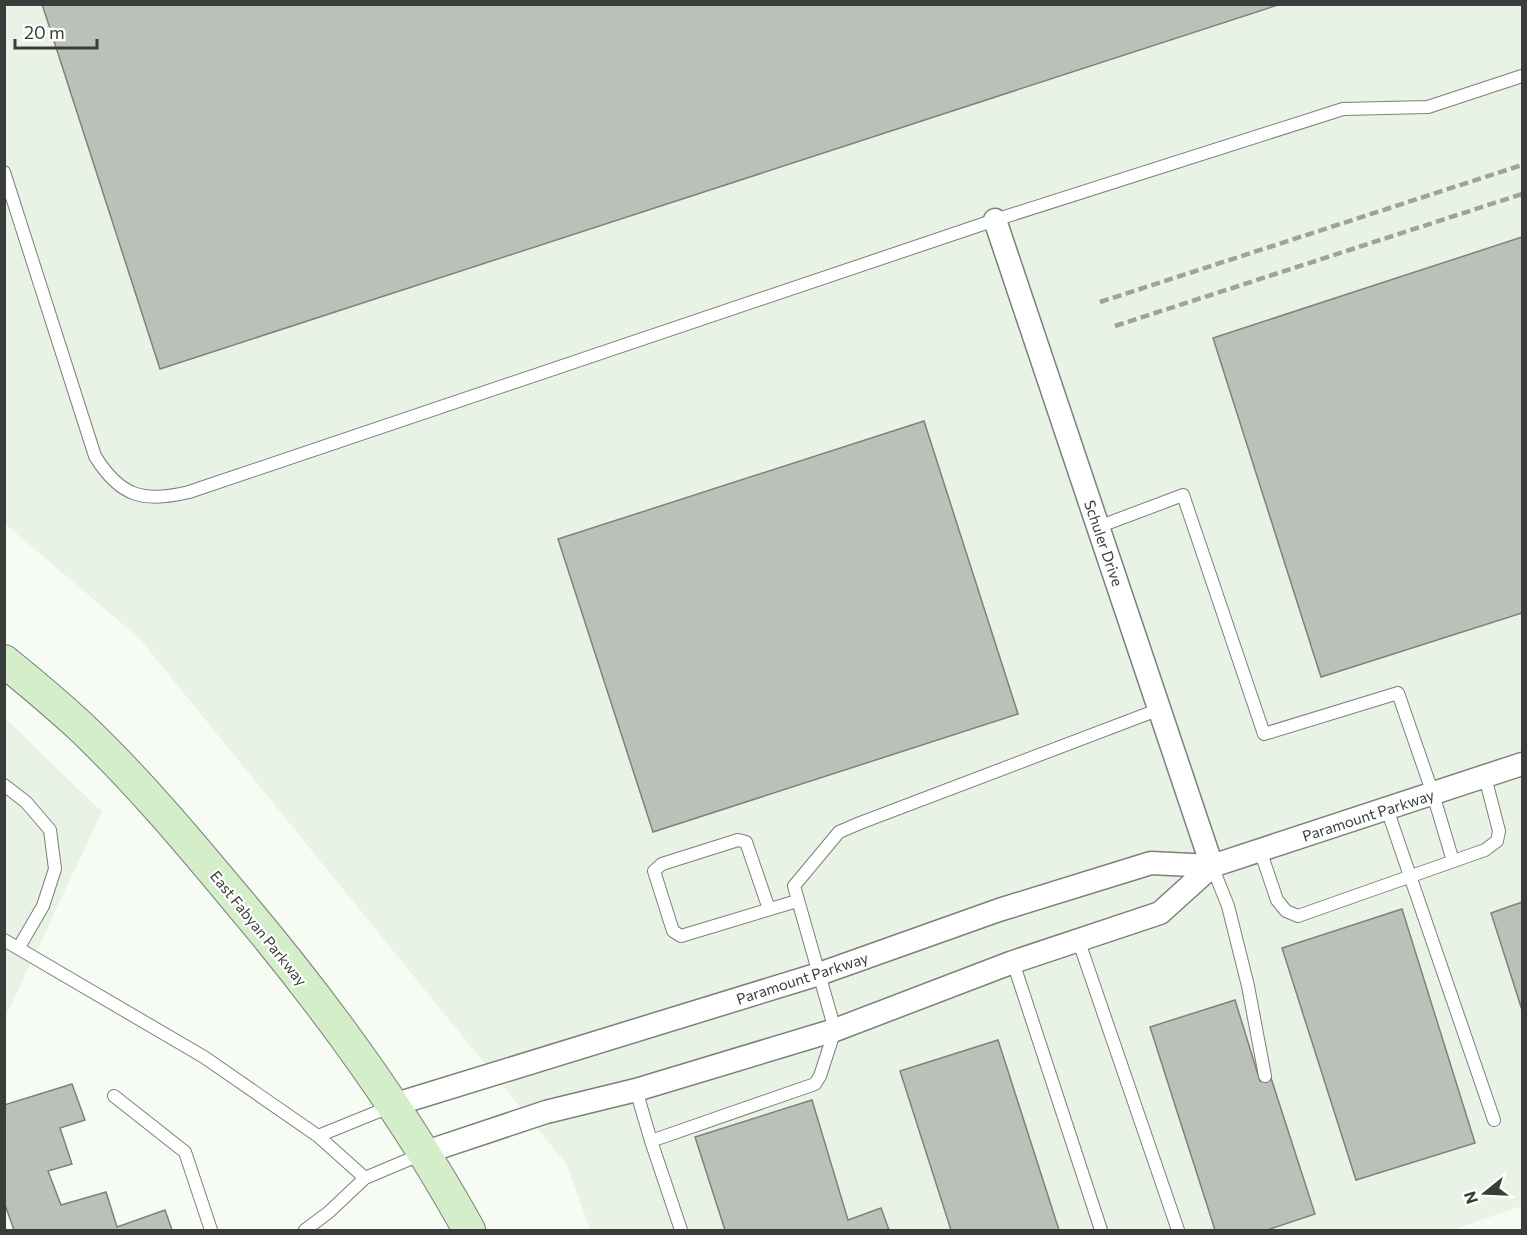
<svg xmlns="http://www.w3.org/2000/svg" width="1527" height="1235" font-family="Commissioner,sans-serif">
  <rect width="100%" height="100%" fill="#f6fcf4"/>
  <path fill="#e8f3e5" d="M5 5H1522V1206L1452 1230H590L567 1165 139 638 5 524Z
    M5 718 102 812 5 1018Z"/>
  <path fill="#bbc1b9" stroke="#7d827b" stroke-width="1.5" d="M42 4H1281L160 369Z
    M1522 237V613L1321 677 1213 338Z
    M924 421 1018 714 653 832 558 539Z
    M1522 902V1010L1491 913Z
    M1402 909 1475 1143 1356 1180 1282 948Z
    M1235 1000 1260 1081 1271 1078 1315 1214 1267 1230H1215L1150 1027Z
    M998 1040 1059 1230H951L900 1071Z
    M72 1084 85 1120 60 1128 72 1164 48 1171 61 1205 106 1192 117 1227 165 1210 172 1230H14L4 1202V1105Z
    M812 1100 848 1220 881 1208 889 1230H725L695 1137Z"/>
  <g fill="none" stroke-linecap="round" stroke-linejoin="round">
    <g stroke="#7b8079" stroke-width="14">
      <path id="lane" d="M4 172 95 456C120 497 144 503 189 492L995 220 1343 109 1428 107 1522 76
        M1098 527 1183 495 1264 734 1398 693 1433 794 1453 861
        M4 785 26 802 50 830 55 869 43 906 19 947
        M1387 809 1494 1120
        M1260 850 1277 900 1286 911 1298 916 1485 850 1497 841 1499 831 1485 777
        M1212 866 1228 906 1248 986 1265 1076
        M769 909 746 842 738 840 662 864 654 871 673 931 681 936 797 901
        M1078 939 1178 1230
        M4 940 204 1057 318 1136 365 1178
        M1013 962 1101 1230
        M636 1090 651 1141 681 1230
        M114 1096 185 1152 211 1230
        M318 1136 392 1106
        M651 1141 815 1084 820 1076 835 1030 794 886 839 832 860 823 1160 709
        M305 1230 329 1212 365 1178 422 1154"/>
    </g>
    <g stroke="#7b8079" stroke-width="25">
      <path id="street" d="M995 220 1212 866
        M393 1105 819 974 999 910 1151 863 1212 866 1522 764
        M423 1153 546 1112 636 1090 835 1030 1013 962 1160 913 1212 866"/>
    </g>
    <g stroke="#7b8079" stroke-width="34">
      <path id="secondary" d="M4 661C30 682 56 704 80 726 137 780 188 841 238 901 325 1004 404 1112 469 1230"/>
    </g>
    <use href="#lane" stroke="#fff" stroke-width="12"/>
    <use href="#street" stroke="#fff" stroke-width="22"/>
    <use href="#secondary" stroke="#d4eeca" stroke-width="32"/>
    <path stroke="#9da29c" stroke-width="4.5" stroke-dasharray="9 4.5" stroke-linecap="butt" d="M1100 302 1522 165
      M1115 326 1522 194"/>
  </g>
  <g text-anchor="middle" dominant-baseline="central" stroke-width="4.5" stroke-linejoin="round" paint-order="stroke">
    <g font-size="15" fill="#393c39" stroke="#fff">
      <text transform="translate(1104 543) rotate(71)">Schuler Drive</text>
      <text transform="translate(1368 815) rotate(-18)">Paramount Parkway</text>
      <text transform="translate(259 928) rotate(51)">East Fabyan Parkway</text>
      <text transform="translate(802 978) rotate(-18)">Paramount Parkway</text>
    </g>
  </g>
  <rect width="1527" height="1235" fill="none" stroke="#393c39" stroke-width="12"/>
  <g transform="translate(1485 1193) rotate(252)" stroke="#ffffff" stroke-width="4.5" paint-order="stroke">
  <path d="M0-4.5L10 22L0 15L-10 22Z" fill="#393c39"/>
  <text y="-9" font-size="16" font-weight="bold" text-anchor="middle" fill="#393c39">N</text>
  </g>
  <path d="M15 39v9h82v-9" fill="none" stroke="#393c39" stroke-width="3"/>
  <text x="24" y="39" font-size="18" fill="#393c39" stroke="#ffffff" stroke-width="4.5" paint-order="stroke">20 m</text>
</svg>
